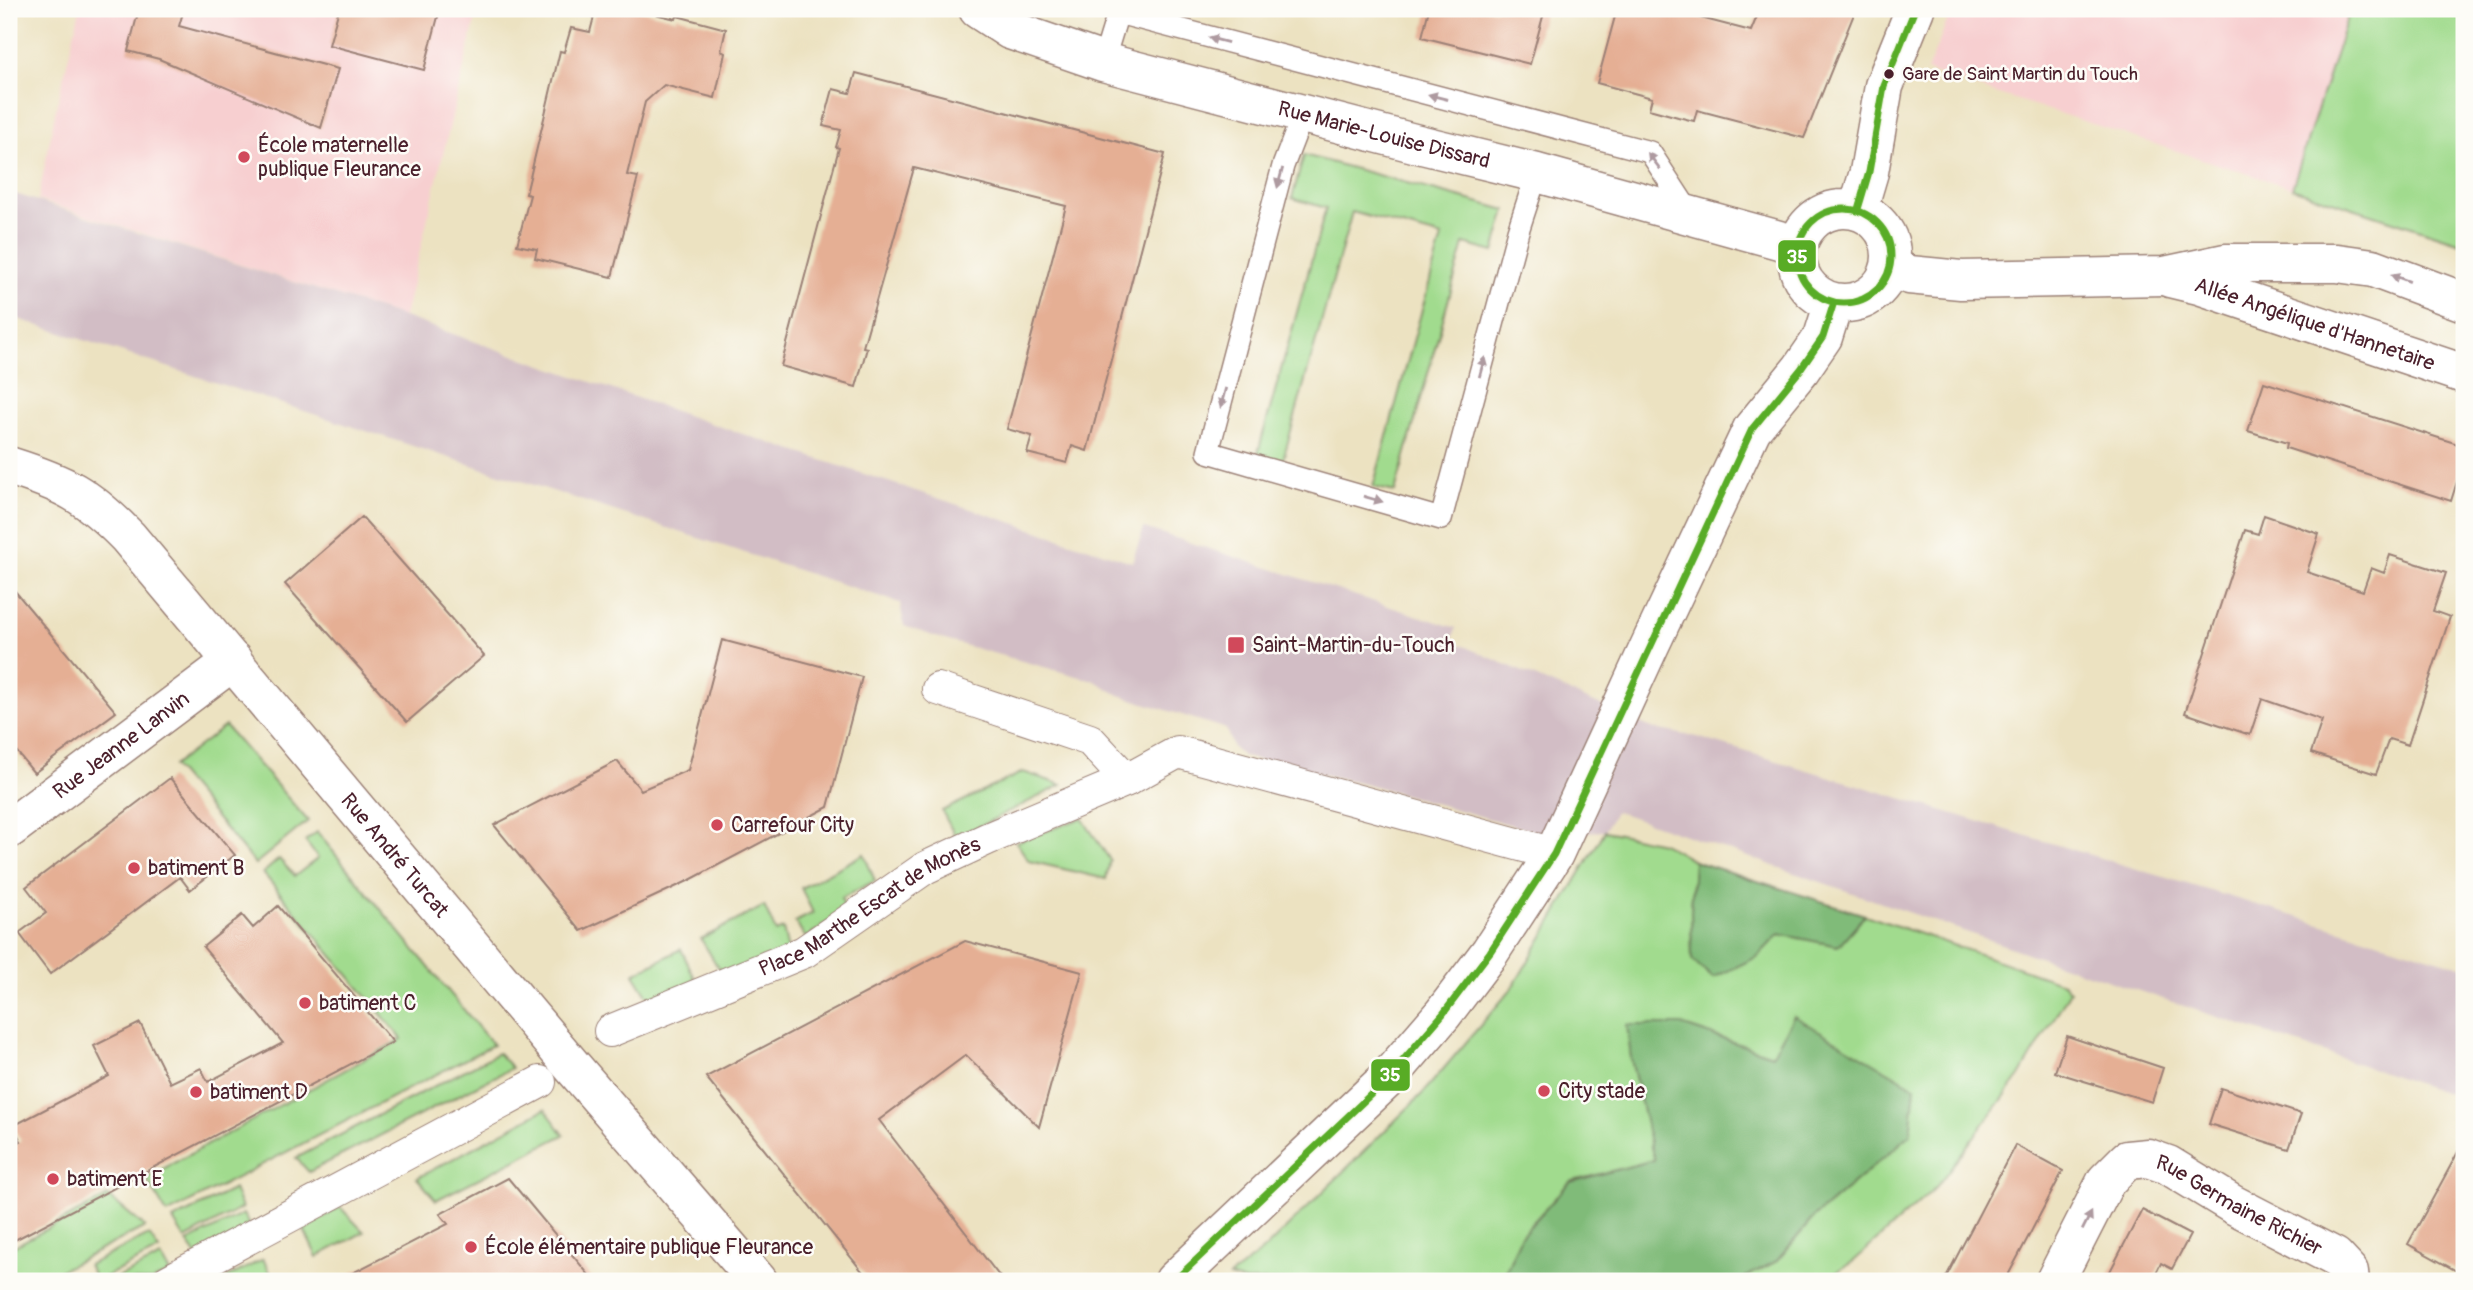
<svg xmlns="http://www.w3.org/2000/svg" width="2473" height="1290" font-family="Pangolin,sans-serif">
  <rect width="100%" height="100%" fill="#fdfcf7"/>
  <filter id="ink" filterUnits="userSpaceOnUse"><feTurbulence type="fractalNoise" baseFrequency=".0143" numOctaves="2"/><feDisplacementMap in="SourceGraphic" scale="14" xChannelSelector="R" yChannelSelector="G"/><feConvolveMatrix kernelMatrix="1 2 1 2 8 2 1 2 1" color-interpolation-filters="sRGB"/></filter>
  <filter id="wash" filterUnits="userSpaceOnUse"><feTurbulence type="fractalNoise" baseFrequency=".00686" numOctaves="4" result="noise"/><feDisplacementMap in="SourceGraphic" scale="28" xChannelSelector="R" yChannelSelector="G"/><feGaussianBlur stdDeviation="1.57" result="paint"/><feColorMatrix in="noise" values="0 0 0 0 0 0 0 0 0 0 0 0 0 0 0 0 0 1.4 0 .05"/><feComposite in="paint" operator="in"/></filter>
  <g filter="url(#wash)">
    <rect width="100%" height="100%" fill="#ece2c1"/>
    <path fill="#f7cfd0" d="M80 9H478L404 317 38 200 55 113Z
      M1952 9H2350L2292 188 1927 71Z"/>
    <path fill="#d2bdc5" d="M9 192 404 317 703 421 1132 562 1144 528 1456 628 1452 641 1654 729 1697 737 2464 967V1099L2073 969 1615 811 1605 831 1543 834 1367 784 1244 757 1233 748 1226 729 1119 695 1095 681 945 640 904 626 900 603 9 316Z"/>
    <path fill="#a1db8e" stroke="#767d5c" stroke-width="2" d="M2350 9H2464V244L2292 188Z
      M1304 155 1506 210 1494 252 1464 244 1395 492 1373 487 1442 237 1352 212 1282 463 1257 456 1326 208 1292 198Z
      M225 726 308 821 255 864 173 766Z
      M1023 772 1062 785 956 838 942 811Z
      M1082 818 1110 860 1106 879 1029 861 1016 842Z
      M1605 831 1662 843 1694 861 1691 911 1692 960 1757 957 1779 934 1838 946 1865 915 2063 983 2070 991 2020 1076 1936 1187 1854 1261 1822 1281H1738L1777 1261 1814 1217 1910 1135 1772 1055 1681 1025 1631 1059 1655 1160 1570 1182 1521 1235 1502 1281H1242L1229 1277 1265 1249 1423 1093 1513 987Z
      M317 832 493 1045 167 1214 146 1178 402 1039 263 873 279 859 295 876 318 858 305 841Z
      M864 854 875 881 841 898 846 910 806 938 795 922 813 913 801 888Z
      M764 906 776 932 783 929 788 950 722 974 701 939Z
      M681 949 697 983 649 998 634 974Z
      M498 1053 512 1068 309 1172 296 1158Z
      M545 1109 564 1135 436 1200 417 1178Z
      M234 1189 242 1208 185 1239 173 1220Z
      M108 1196 145 1227 40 1281H9V1249Z
      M340 1207 364 1232 317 1257 304 1230Z
      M243 1214 252 1230 199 1259 187 1242Z
      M149 1235 159 1250 97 1281 88 1265Z
      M161 1257 170 1273 152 1281H111Z
      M263 1259 273 1278 267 1281H221Z"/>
    <path fill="#80bb79" stroke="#656d52" stroke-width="2" d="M1694 861 1865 915 1838 946 1779 934 1757 957 1713 978 1692 960 1691 911Z
      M1794 1016 1915 1087 1910 1135 1814 1217 1777 1261 1738 1281H1502L1521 1236 1570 1182 1654 1160 1631 1059 1627 1025H1681L1772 1055Z"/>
    <g id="blocks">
      <path fill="#e5af94" d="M139 9H184L179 26 338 69 321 128 159 59 128 51Z
        M339 9H440L424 70 329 45Z
        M596 9H634L676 19 677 16 726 29 721 51 725 53 715 98 664 85 645 102 627 175 638 177 612 277 535 258 537 249 517 245 530 195 526 194 560 51 564 52 571 28 590 32Z
        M1429 9H1545L1530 64 1422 37Z
        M1617 9H1666L1751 31 1760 9H1856L1804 138 1697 110 1694 121 1678 117 1649 109 1652 98 1597 83Z
        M856 73 1165 154 1087 451 1072 446 1067 463 1027 453 1032 436 1007 429 1066 206 914 168 863 347 867 348 856 387 781 366 839 148 836 147 841 130 823 126 833 89 850 93Z
        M2264 382 2464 446V459L2451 501 2286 448 2287 443 2248 431Z
        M2264 515 2319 534 2307 572 2363 591 2371 568 2384 573 2390 555 2446 573 2433 611 2450 617 2408 745 2389 739 2376 774 2311 753 2322 720 2262 699 2250 735 2185 713 2245 530 2258 534Z
        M362 517 484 656 407 722 285 584Z
        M9 584 116 712 34 773 9 742Z
        M722 640 862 677 828 807 690 880 581 931 494 825 617 761 641 790 688 770Z
        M170 778 235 855 190 890 180 877 50 974 19 933 46 913 26 887Z
        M278 906 393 1042 9 1243V1147L21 1141 13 1126 109 1076 94 1046 140 1023 170 1083 201 1068 208 1082 283 1043 203 947 242 915 253 928Z
        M965 941 1082 972 1039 1127 966 1055 879 1120 1003 1281H870L706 1077Z
        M2067 1036 2163 1068 2152 1102 2055 1072Z
        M2221 1088 2301 1114 2289 1149 2209 1124Z
        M2464 1141V1275L2408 1244Z
        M2015 1145 2063 1171 2005 1281H1944Z
        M508 1178 594 1281H337L448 1224 440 1214Z
        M2142 1210 2190 1235 2172 1269 2161 1263 2152 1281H2105Z"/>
    </g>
  </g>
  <g filter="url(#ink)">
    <use href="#blocks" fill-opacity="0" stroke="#9b8076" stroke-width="2"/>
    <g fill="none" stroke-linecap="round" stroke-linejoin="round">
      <g stroke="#9b8076" stroke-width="24">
        <path id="service" d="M1103 62 1118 13 1650 152 1691 215
          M1303 114 1283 166 1208 452 1441 519 1518 231 1537 173"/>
      </g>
      <g stroke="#9b8076" stroke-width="34">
        <g id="pedestrian">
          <path d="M938 689 1090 740 1127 780 1178 752 1554 854"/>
          <path id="s1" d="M610 1031 804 952 925 868 987 839 1127 780"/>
          <path d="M168 1281 540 1082"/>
        </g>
      </g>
      <g stroke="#9b8076" stroke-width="41">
        <g id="minor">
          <path id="s2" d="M978 9 1010 30 1103 62 1414 143 1537 173 1797 245"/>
          <path d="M1891 267 1909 275 1961 280 2164 276 2225 263H2337L2373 268 2464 302"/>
          <path id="s3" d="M2170 278 2199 285 2464 374"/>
          <path id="s4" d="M9 466C66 484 86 494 128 537L572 1066 758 1281"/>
          <path id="s5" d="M9 829 233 661"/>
          <path id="s6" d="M2055 1281 2106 1181 2127 1160 2148 1158 2168 1165 2232 1204 2335 1257 2349 1272 2350 1281"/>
        </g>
      </g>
      <g stroke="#9b8076" stroke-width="41">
        <path id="tertiary" d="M1797 256a47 47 0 1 1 94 0a47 47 0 1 1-94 0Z
          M1858 209 1869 172 1884 86 1915 9
          M1174 1281 1385 1081 1443 1014 1490 952 1554 854 1650 645 1752 429 1801 369 1823 337 1834 302"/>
      </g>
      <use href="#service" stroke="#fff" stroke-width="21"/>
      <use href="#pedestrian" stroke="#fff" stroke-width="32"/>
      <use href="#minor" stroke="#fff" stroke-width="38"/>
      <use href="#tertiary" stroke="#fff" stroke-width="38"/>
      <g stroke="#fdfcf7" stroke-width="12">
        <path id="bus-1" d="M1797 256a47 47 0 1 1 94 0a47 47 0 1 1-94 0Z
          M1858 209 1869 172 1884 86 1915 9
          M1174 1281 1385 1081 1443 1014 1490 952 1554 854 1752 429 1801 369 1823 337 1834 302"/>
      </g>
      <use href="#bus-1" stroke="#58ac25" stroke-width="7"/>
    </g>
    <defs><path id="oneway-solid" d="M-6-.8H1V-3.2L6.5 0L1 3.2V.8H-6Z" transform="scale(1.75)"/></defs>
    <g fill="#ae9aa0">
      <use href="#oneway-solid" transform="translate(1218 40) rotate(-165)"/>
      <use href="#oneway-solid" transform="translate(1438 97) rotate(-165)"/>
      <use href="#oneway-solid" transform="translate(1654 161) rotate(-128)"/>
      <use href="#oneway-solid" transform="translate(1280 178) rotate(105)"/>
      <use href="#oneway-solid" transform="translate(2400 278) rotate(-160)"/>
      <use href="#oneway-solid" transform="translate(1482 367) rotate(-75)"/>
      <use href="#oneway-solid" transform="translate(1223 398) rotate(105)"/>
      <use href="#oneway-solid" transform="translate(1373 499) rotate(16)"/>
      <use href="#oneway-solid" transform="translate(2087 1221) rotate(-63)"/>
    </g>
  </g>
  <circle fill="#4a1f2b" stroke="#fdfcf7" stroke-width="2.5" cx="1889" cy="74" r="6"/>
  <g fill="#d1495b" stroke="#fdfcf7" stroke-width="2.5">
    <circle cx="244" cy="157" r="7"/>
    <rect x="1227" y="636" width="18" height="18" rx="3.5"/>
    <circle cx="717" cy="825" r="7"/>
    <circle cx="134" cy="868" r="7"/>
    <circle cx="305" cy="1003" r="7"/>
    <circle cx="1544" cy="1091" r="7"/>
    <circle cx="196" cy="1092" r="7"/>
    <circle cx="53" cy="1179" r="7"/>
    <circle cx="471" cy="1247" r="7"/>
  </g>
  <g text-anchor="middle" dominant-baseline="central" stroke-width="5" stroke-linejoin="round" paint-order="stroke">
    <g font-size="19" fill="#4a1f2b" stroke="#fdfcf7" text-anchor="start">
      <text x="1902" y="74">Gare de Saint Martin du Touch</text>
    </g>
    <g font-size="21" fill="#4a1f2b" stroke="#fdfcf7">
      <text stroke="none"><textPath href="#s2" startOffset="427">Rue Marie-Louise Dissard</textPath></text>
      <text stroke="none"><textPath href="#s3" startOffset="152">Allée Angélique d'Hannetaire</textPath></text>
      <text stroke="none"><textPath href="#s5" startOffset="140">Rue Jeanne Lanvin</textPath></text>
      <text stroke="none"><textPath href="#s4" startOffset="556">Rue André Turcat</textPath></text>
      <text stroke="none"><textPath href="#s1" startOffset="289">Place Marthe Escat de Monès</textPath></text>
      <text stroke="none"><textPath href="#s6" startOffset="266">Rue Germaine Richier</textPath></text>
    </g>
    <g font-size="21" fill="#4a1f2b" stroke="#fdfcf7" text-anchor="start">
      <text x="258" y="145">École maternelle<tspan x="258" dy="24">publique Fleurance</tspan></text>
      <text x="1252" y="645">Saint-Martin-du-Touch</text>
      <text x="731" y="825">Carrefour City</text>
      <text x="148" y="868">batiment B</text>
      <text x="319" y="1003">batiment C</text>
      <text x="1558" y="1091">City stade</text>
      <text x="210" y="1092">batiment D</text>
      <text x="67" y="1179">batiment E</text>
      <text x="485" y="1247">École élémentaire publique Fleurance</text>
    </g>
  </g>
  <g stroke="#fdfcf7" stroke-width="2.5">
    <rect x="1777" y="239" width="40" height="34" rx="7" fill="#58ac25"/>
    <rect x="1370" y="1058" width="41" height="34" rx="7" fill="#58ac25"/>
  </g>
  <g font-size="19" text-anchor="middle" font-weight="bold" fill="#fff">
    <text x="1797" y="263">35</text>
    <text x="1390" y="1081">35</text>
  </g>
  <rect width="2473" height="1290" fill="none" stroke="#fdfcf7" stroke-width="35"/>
</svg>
